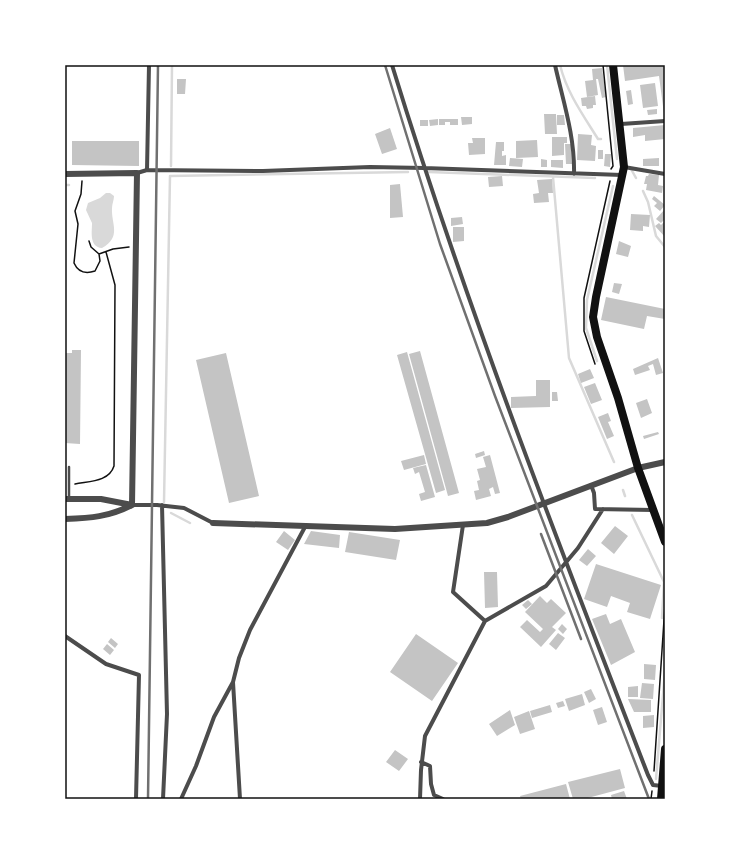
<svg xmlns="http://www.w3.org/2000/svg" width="730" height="864" font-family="'Nunito Sans',sans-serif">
  <rect width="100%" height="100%" fill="#fff"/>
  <path fill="#d9d9d9" d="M106 193H110L114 196C114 200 112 204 112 208 111 224 122 237 102 248 89 247 92 232 92 223L86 210 88 203 100 198Z"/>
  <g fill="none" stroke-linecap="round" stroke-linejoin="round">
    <path stroke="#d9d9d9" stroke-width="2.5" d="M560 65C567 93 583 115 598 139H601
      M607 65 617 159
      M171 166 172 65
      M631 169 636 178
      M429 172 595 178
      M170 176 408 172
      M553 177 569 358 614 462
      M65 185H69
      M643 191 648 202 656 236 665 247
      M597 361 586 328 587 300 613 186
      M623 490 625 496
      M164 502 170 176
      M171 513 190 523
      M632 515 664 582 662 618
      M656 779 665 671"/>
  </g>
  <path fill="#c4c4c4" d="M623 65H665V114H664L659 76 625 81Z
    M602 68 606 97 602 98 598 79H596L598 95 587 97 585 81 593 80 592 69Z
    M177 79H186L185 94H177Z
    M655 83 658 106 643 108 640 85Z
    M631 90 633 104 628 105 626 91Z
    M595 96 596 105H593V108L587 109 586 106H582L581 98Z
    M657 109V114L648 115 647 110Z
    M544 114H556L557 134H545Z
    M557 115H564L565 125H557Z
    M461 117H472V124L462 125Z
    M438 119V125L430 126 429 120Z
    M439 119H458V125H450V122H445V125H439Z
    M420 120H428V126H420Z
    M665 125V139L645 141V135L633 137V128Z
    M390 128 397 149 382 154 375 134Z
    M578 134 592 135 591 145 596 146 595 161 577 160Z
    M552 137H567V143H564V155L552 156Z
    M472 138H485V154L469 155 468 143H473Z
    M537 140 538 157 516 158V141Z
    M72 141H139V166L72 165Z
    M496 142H504V151H502V156L506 155V165H494Z
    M565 144H571L572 164H566Z
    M598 150H603V159H598Z
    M605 154H611L610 167 604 166Z
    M510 158 523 159 522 167 509 166Z
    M659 158V166H643V159Z
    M541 159 547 160V167H541Z
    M551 160H563V168L551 167Z
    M649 174 659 175 658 185 663 186 662 193 646 190 647 184H644L646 176H648Z
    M502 176 503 186 489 187 488 177Z
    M552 179 553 193H548L549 202 534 203 533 194 539 193 537 180Z
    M400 184 403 217 390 218V185Z
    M654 196 665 205 660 211 654 206 657 203 652 199Z
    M665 209V219L661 223 656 219Z
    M631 214 650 215 649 227 643 226V231L630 230Z
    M462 217 463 224 451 226V218Z
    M665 221V237L655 226 659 223 661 225Z
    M453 227H464V241L453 242Z
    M619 241 631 246 628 257 616 254Z
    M614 283 622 284 619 294 612 292Z
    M606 297 665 309V319L647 316 644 329 601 320Z
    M72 350H81L80 444 65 443V353H72Z
    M420 351 459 493 448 496 409 354Z
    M407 352 445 490 436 493 397 355Z
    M226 353 259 496 229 503 196 360Z
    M658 358 663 373 656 375 653 364 648 366 650 370 635 375 633 369Z
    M590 369 594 378 581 383 578 374Z
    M536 380H550V407L511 408V397L536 396Z
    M595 383 602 400 591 404 584 387Z
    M552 392H557L558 401H552Z
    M647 399 652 413 641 418 636 403Z
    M608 413 611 421 608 422 614 436 607 439 598 417Z
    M658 432 659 434 644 439 643 436Z
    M484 451 485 455 476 458 475 454Z
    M424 455 426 464 404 470 401 461Z
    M490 455 500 493 495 494 493 487 489 489 491 496 476 500 474 491 479 490 477 481 480 480 477 469 486 467 483 457Z
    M426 465 435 497 421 501 419 494 425 492 419 472 415 474 413 468Z
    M615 526 628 536 614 554 601 543Z
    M284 531 295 540 288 550 276 542Z
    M311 531 340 535 339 548 304 544Z
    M349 532 400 540 396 560 345 552Z
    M588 549 596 556 587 566 579 560Z
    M596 564 661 585 650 619 627 612 630 603 611 596 607 607 584 599Z
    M484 572H497L498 607 485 608Z
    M540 596 547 603 551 599 566 613 552 627 556 630 541 647 520 627 527 620 540 632 543 629 525 612Z
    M528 600 532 604 526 609 522 605Z
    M606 614 610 624 621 619 635 652 611 665 592 619Z
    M562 624 567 629 563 634 558 629Z
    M558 633 565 638 556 650 549 644Z
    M416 634 458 663 432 701 390 672Z
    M111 638 118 644 115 648 108 642Z
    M107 644 114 650 110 655 103 649Z
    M644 664 656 665 655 680 644 679Z
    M642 683 654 684 653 699 640 698Z
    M638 686V697H628V687Z
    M591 689 596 699 589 703 584 692Z
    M582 694 585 705 569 711 565 699Z
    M628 699 651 700V712H634Z
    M563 701 565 706 558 708 556 703Z
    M550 705 552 712 532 718 530 711Z
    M602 707 607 722 598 725 593 710Z
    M510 710 515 725 497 736 489 724Z
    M529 711 535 729 520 734 514 717Z
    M654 715V727L643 728V716Z
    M395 750 408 759 399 771 386 762Z
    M620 769 625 788 584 799H573L568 782Z
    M566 784 570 799H521L520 796Z
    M624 791 627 799H612L611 795Z"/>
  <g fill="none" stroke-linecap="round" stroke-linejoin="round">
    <path stroke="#111" stroke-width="1.5" d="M603 65 613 166 611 169
      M82 181 81 194 75 211 78 224 74 263C78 272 86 274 95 271L100 261 99 254
      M89 241 91 247 99 254 113 249 129 247
      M595 364 584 331V298L610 181
      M75 484C89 481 109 482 114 466L115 285 106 252
      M654 771 665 605
      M651 799 652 791"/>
    <path stroke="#4c4c4c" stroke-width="2.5" d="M69 467V498"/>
    <path stroke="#4c4c4c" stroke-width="4" d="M392 65C466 306 557 540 648 775L653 785 662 786
      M555 65C563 101 575 136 574 174
      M621 124 665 121
      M624 167 665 174
      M147 170 149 65
      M137 173 147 170 263 171 370 167 424 168 622 175
      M591 485 594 493 595 509 653 510
      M132 505H157L184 508 213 523
      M162 505 167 714 163 799
      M463 525 453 592 485 621
      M65 636 106 664 139 675 136 799
      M421 762 430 766 431 784 434 795 443 799
      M181 799 196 766 214 717 233 682
      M240 799 233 682 239 658 250 630 306 525
      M420 799 421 770 425 736 485 621 546 586 578 548 603 509"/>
    <path stroke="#4c4c4c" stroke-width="6" d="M65 174 137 173 132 505
      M65 499H101L132 505
      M65 519C90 518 109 517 132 505
      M213 523 395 529 487 523 508 517 638 468 665 462"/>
    <path stroke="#111" stroke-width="8" d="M613 65 624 167 596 297 593 317 597 337 618 398 638 468 665 542
      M661 799 665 749"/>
    <path stroke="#707070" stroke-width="2.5" d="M385 65 440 244 495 396 649 799
      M541 534 581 639
      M148 799 158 65"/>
  </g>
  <rect width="730" height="864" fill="none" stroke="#ffffff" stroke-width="132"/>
  <rect x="66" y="66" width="598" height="732" fill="none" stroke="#111" stroke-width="1.5"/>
</svg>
